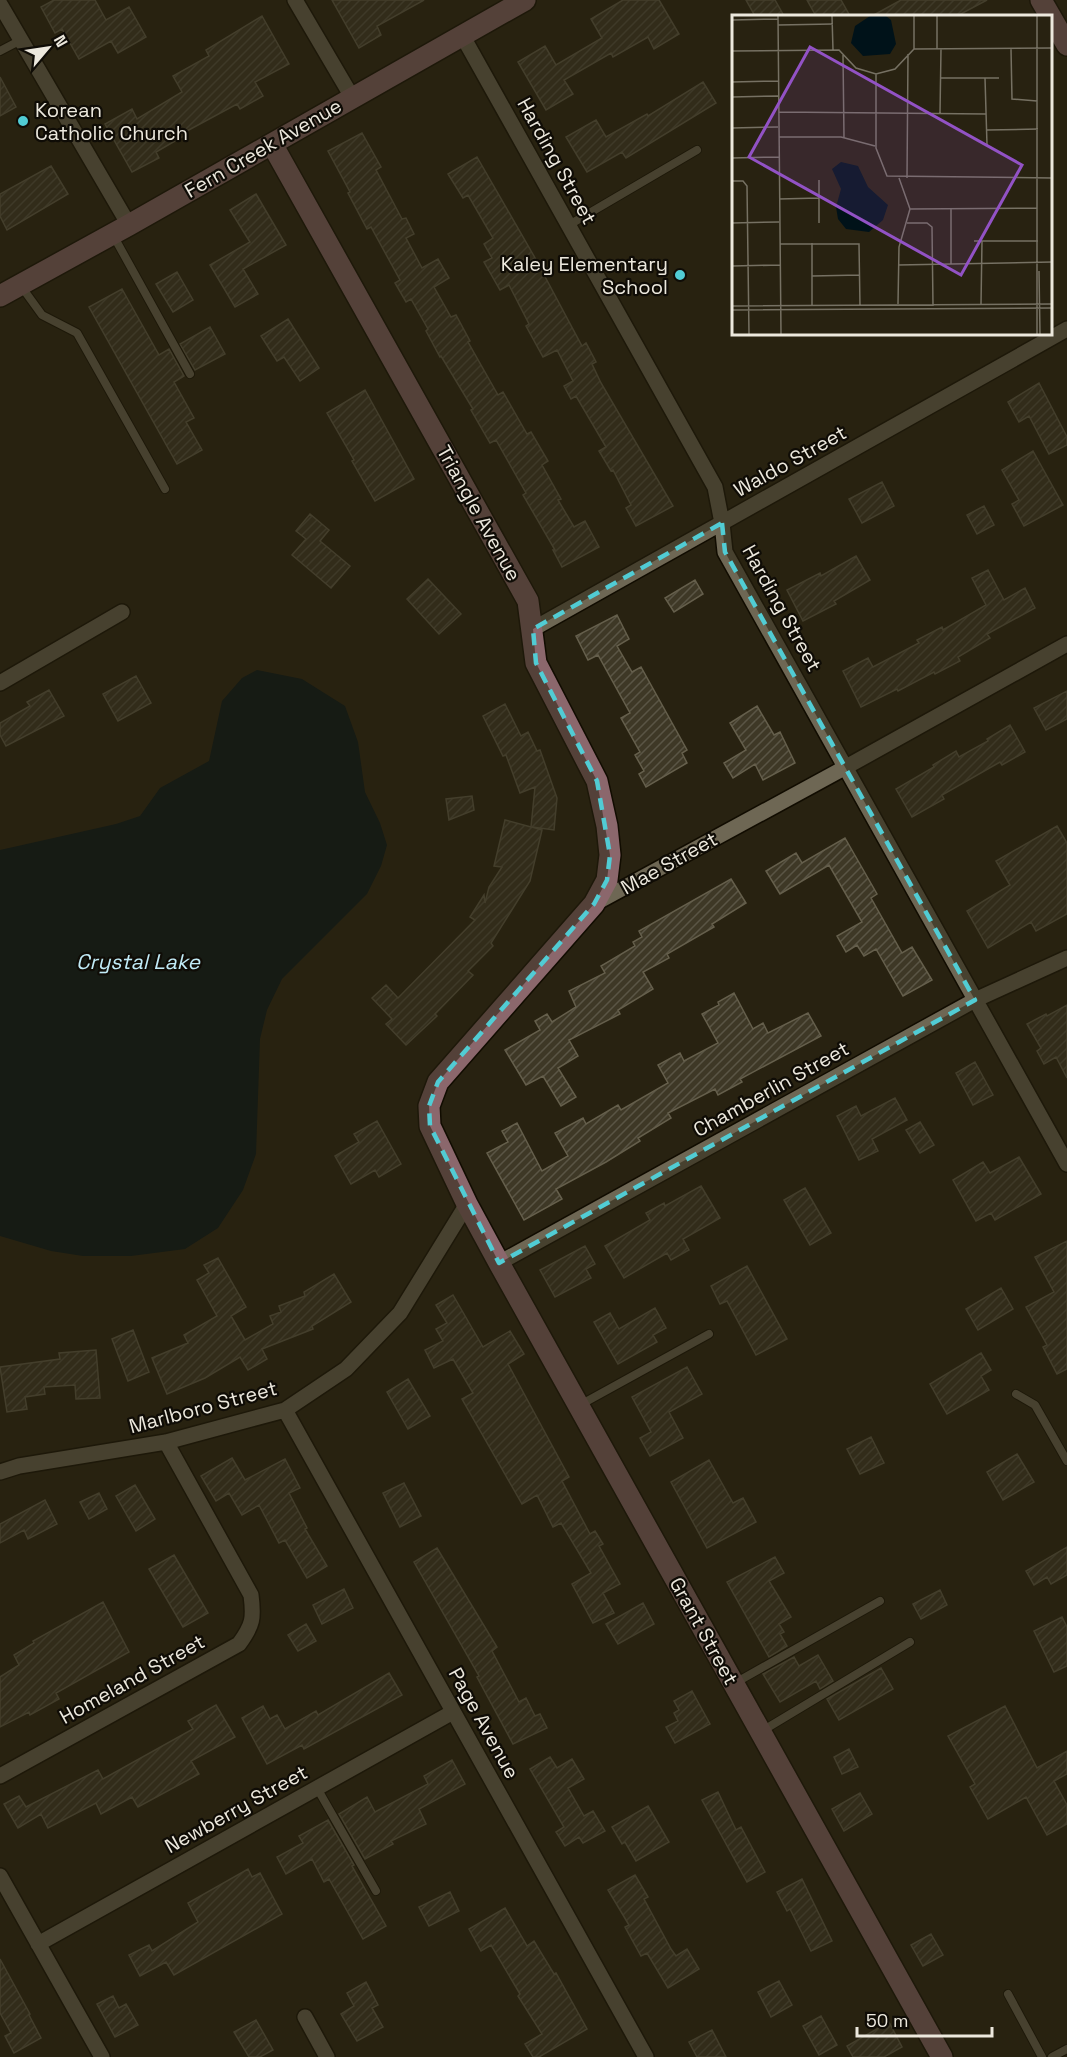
<svg xmlns="http://www.w3.org/2000/svg" width="1067" height="2057" font-family="'Space Grotesk',sans-serif">
  <defs>
    <pattern id="building-hatch" width="6" height="6" patternUnits="userSpaceOnUse" patternTransform="scale(1.5)"><rect width="6" height="6" fill="#3e3826"/><path d="M-1 1l2-2M0 6l6-6M5 7l2-2" fill="none" stroke="#5a5545"/></pattern>
  </defs>
  <rect width="100%" height="100%" fill="#282211"/>
  <path fill="#001219" d="M257 670 302 679 345 706 358 742 365 792 380 823 387 845 381 866 367 894 282 979 267 1010 260 1039 256 1154 243 1190 218 1228 185 1249 131 1256H83L51 1251 0 1236V850L116 824 140 816 160 788 209 761 222 701 242 678Z"/>
  <path fill="url(#building-hatch)" stroke="#655f4c" stroke-width="1.5" d="M54 0H95L106 20 129 7 146 37 118 53 111 41 79 59 62 29 55 33 41 7Z
    M332 0H424L377 26 381 35 359 48Z
    M623 0H659L679 34 654 49 648 37 613 57 611 53 564 80 573 94 546 110 518 62 545 46 556 65 602 38 591 19Z
    M746 0H775L784 16H755Z
    M807 0H841L850 16H816Z
    M901 0H987L957 16H872Z
    M262 16 289 64 255 82 263 96 240 109 237 104 185 132 187 134 156 152 159 158 132 172 105 124 132 109 137 119 182 92 173 76 209 56 206 50Z
    M0 77 16 107 0 116Z
    M703 82 716 103 626 158 622 152 587 172 566 137 596 120 606 137 647 114 648 116Z
    M362 133 381 167 376 170 402 219 406 218 414 234 406 238 422 268 438 259 449 278 434 287 451 317 456 315 470 341 468 342 498 395 503 392 527 434 531 432 548 461 542 465 561 499 558 500 574 527 585 521 599 547 562 567 553 550H555L523 495 526 493 496 440 490 443 471 410 473 409 441 356 440 357 426 331 428 329 411 299 406 302 395 283 400 280 371 227 367 229 348 193 350 192 328 151Z
    M477 157 534 256 582 346 586 343 596 362 592 364 601 383 673 506 636 526 626 508 631 505 613 470 611 471 599 451 606 447 576 396 571 399 564 386 573 381 557 350 543 357 526 326 529 324 509 285 500 290 484 262 492 258 484 244 493 238 468 195 463 198 448 174Z
    M51 166 68 194 7 230 0 216V194Z
    M256 194 286 245 243 269 258 294 235 307 210 265 250 242 230 210Z
    M177 272 193 300 173 312 156 284Z
    M122 289 159 355 169 349 184 376 174 382 194 418 186 422 202 450 177 464 89 307Z
    M288 319 319 368 300 381 284 357 277 361 261 336Z
    M210 327 225 354 195 370 180 344Z
    M1039 383 1067 437V445L1049 454 1029 416 1019 422 1008 402Z
    M365 390 414 479 375 501 352 461 354 460 327 413Z
    M1033 451 1063 505 1024 526 1012 504 1019 500 1002 470Z
    M882 482 894 506 862 523 849 499Z
    M984 506 994 525 977 534 967 515Z
    M310 514 329 530 320 541 350 566 331 588 292 555 306 539 296 531Z
    M856 556 870 580 834 601 836 604 803 621 787 590 820 573 821 576Z
    M988 570 1004 600 1025 588 1035 608 987 634 990 638 958 657 960 661 935 674 934 672 898 691 897 689 861 707 843 671 868 658 873 667 919 643 917 640 942 627 943 630 986 605 972 578Z
    M428 579 461 614 439 634 407 599Z
    M695 580 703 594 674 612 665 598Z
    M617 615 629 639 617 646 632 672 641 667 687 750 682 753 687 763 646 787 639 774 644 771 635 755 640 752 621 718 630 713 598 655 588 660 576 636Z
    M136 676 151 703 118 721 103 694Z
    M49 690 64 716 6 746 0 735V723L30 706 27 702Z
    M1067 691V719L1046 730 1034 708Z
    M505 704 521 736 528 732 537 751 540 750 557 798 554 830 532 827 542 830 530 881 491 943 493 946 468 971 473 975 435 1014 437 1016 406 1045 386 1024 392 1019 372 998 386 985 398 998 475 920 470 917 484 895 485 903 489 887 502 867 494 866 505 820 531 827 535 787 520 793 506 755 503 756 483 716Z
    M757 706 774 735 780 732 795 763 763 780 755 764 733 778 724 763 746 750 730 723Z
    M1010 725 1025 752 1002 765 1000 762 942 795 944 799 912 817 896 789 934 767 933 765 956 751 959 757 988 741 987 739Z
    M472 796 474 810 449 820 446 799Z
    M1057 826 1067 843V914L1036 931 1031 922 988 948 967 911 1010 885 996 861Z
    M845 838 877 894 871 898 902 953 912 947 932 980 903 996 876 949 864 956 857 945 846 952 837 936 862 922 829 865 780 894 766 871 796 853 802 863Z
    M731 879 746 903 712 924 714 927 667 954 669 958 643 972 653 989 618 1010 620 1014 569 1040 578 1056 558 1068 576 1097 561 1106 543 1076 526 1085 505 1050 540 1030 535 1021 547 1014 552 1022 576 1007 569 991 605 973 601 966 635 946 633 942 642 937 639 931Z
    M734 993 753 1029 763 1023 768 1033 808 1013 821 1036 740 1079 742 1082 718 1095 715 1089 668 1113 671 1118 638 1138 640 1141 606 1162 556 1189 562 1199 524 1220 487 1153 508 1142 502 1131 517 1123 542 1171 568 1156 555 1133 583 1118 586 1124 618 1105 621 1110 668 1083 658 1065 680 1053 684 1061 718 1043 702 1014 719 1005 718 1002Z
    M1067 1005V1078L1056 1057 1044 1064 1037 1051 1041 1048 1027 1024 1046 1014 1047 1016Z
    M975 1062 993 1095 973 1105 956 1073Z
    M895 1098 907 1120 872 1139 878 1151 859 1160 837 1116 856 1106 861 1116Z
    M377 1121 401 1164 379 1177 375 1170 351 1184 335 1156 359 1142 354 1134Z
    M920 1122 934 1145 920 1153 906 1130Z
    M1019 1157 1041 1194 995 1220 991 1213 976 1221 953 1180 983 1162 990 1173Z
    M701 1186 720 1218 683 1239 689 1250 671 1260 667 1253 624 1278 605 1246 650 1220 646 1213 664 1203 665 1206Z
    M805 1188 831 1233 810 1245 784 1200Z
    M1067 1241V1369L1057 1374 1043 1347 1047 1345 1026 1307 1054 1292 1035 1257Z
    M585 1246 595 1264 586 1269 591 1278 555 1297 540 1270Z
    M218 1258 246 1307 231 1316 245 1340 273 1324 270 1316 281 1312 279 1306 305 1296 304 1292 334 1274 351 1302 312 1326 313 1329 262 1349 267 1359 248 1370 240 1357 205 1378 167 1394 152 1358 188 1343 184 1335 217 1316 197 1280 209 1273 204 1265Z
    M747 1266 787 1339 756 1355 727 1301 720 1304 711 1286Z
    M1001 1288 1013 1309 978 1330 966 1309Z
    M453 1295 483 1347 510 1331 524 1354 508 1364 569 1477 562 1481 590 1534 595 1531 603 1544 599 1546 620 1584 603 1593 614 1613 593 1623 572 1584 591 1573 561 1523 553 1527 537 1495 522 1504 462 1399 473 1393 453 1359 434 1368 425 1350 443 1341 436 1329 447 1323 436 1305Z
    M655 1308 666 1328 653 1335 657 1342 618 1364 594 1322 610 1313 619 1329Z
    M133 1330 149 1372 128 1381 112 1339Z
    M96 1350 100 1398 76 1399 75 1385 44 1387 45 1394 25 1397 27 1409 7 1412 0 1367 60 1359 59 1353Z
    M981 1353 991 1370 981 1376 989 1390 947 1414 930 1384Z
    M687 1367 702 1394 669 1412 683 1438 650 1456 640 1438 651 1432 632 1397Z
    M408 1379 430 1416 408 1429 387 1392Z
    M871 1437 884 1463 860 1474 847 1449Z
    M1017 1454 1034 1482 1003 1500 987 1472Z
    M232 1458 245 1480 285 1459 300 1488 289 1493 307 1528 305 1529 327 1566 307 1578 285 1540 279 1543 259 1505 242 1515 229 1493 216 1501 201 1476Z
    M709 1460 733 1503 743 1498 756 1522 707 1548 671 1482Z
    M404 1483 421 1516 400 1527 383 1493Z
    M135 1485 155 1519 136 1531 116 1496Z
    M99 1493 107 1509 89 1519 80 1502Z
    M45 1500 57 1524 28 1539 24 1530 0 1543V1524Z
    M1067 1547V1575L1051 1584 1047 1577 1034 1585 1026 1571Z
    M437 1548 497 1647 492 1651 519 1702 526 1698 535 1716 540 1714 547 1728 513 1744 477 1677 479 1676 414 1562Z
    M174 1555 208 1613 183 1627 149 1569Z
    M775 1557 784 1573 769 1581 791 1617 779 1624 784 1632 780 1634 787 1646 769 1657 727 1582Z
    M344 1589 353 1608 322 1624 313 1605Z
    M940 1590 947 1605 921 1619 913 1604Z
    M103 1602 129 1652 56 1693 59 1699 30 1715 29 1712 0 1727V1677L19 1665 14 1655 34 1643 33 1641Z
    M643 1603 654 1624 618 1644 606 1624Z
    M1062 1617 1067 1627V1666L1054 1672 1034 1631Z
    M306 1624 316 1641 298 1651 288 1635Z
    M818 1655 833 1681 820 1689 816 1681 780 1702 763 1674 794 1657 799 1666Z
    M881 1668 893 1689 839 1720 827 1699Z
    M389 1673 402 1695 304 1749 302 1745 267 1764 242 1718 263 1706 270 1719 277 1715 285 1729 316 1711 318 1715Z
    M692 1691 710 1724 675 1743 666 1727 678 1721 674 1713 679 1710 674 1701Z
    M216 1705 235 1737 191 1761 199 1774 138 1807 132 1797 101 1814 96 1803 48 1828 41 1814 18 1828 4 1804 19 1796 26 1807 98 1770 103 1779 193 1729 188 1721Z
    M1005 1706 1037 1768 1067 1751V1774L1054 1781 1067 1805V1824L1047 1835 1026 1797 988 1819 970 1787 975 1784 948 1736Z
    M849 1749 858 1767 842 1774 834 1757Z
    M550 1757 557 1768 572 1759 584 1779 568 1788 584 1816 593 1811 605 1831 583 1843 579 1837 565 1846 556 1832 564 1827 530 1769Z
    M452 1760 465 1784 419 1809 426 1824 391 1841 393 1844 365 1859 339 1814 367 1797 375 1812 428 1784 424 1776Z
    M718 1792 736 1830 741 1827 765 1872 747 1882 702 1800Z
    M860 1793 872 1814 844 1831 832 1809Z
    M648 1806 669 1842 636 1861 625 1842 622 1844 612 1827Z
    M328 1820 354 1865 352 1866 386 1926 363 1939 329 1879 324 1882 312 1859 286 1874 277 1857 303 1843 299 1836Z
    M248 1869 252 1877 260 1873 282 1914 174 1975 166 1962 140 1976 129 1955 149 1945 152 1951 198 1922 188 1903Z
    M635 1875 648 1897 644 1899 671 1949 676 1956 687 1949 699 1969 668 1988 647 1953 641 1956 625 1927 629 1925 608 1890Z
    M802 1879 832 1941 811 1951 790 1909 787 1911 777 1892Z
    M450 1892 459 1911 429 1926 419 1907Z
    M505 1908 527 1946 534 1941 554 1974 556 1973 587 2029 539 2057H533L525 2044 542 2034 518 1996 520 1994 491 1945 481 1951 469 1929Z
    M931 1934 943 1955 923 1966 911 1945Z
    M0 1959 30 2014 29 2015 41 2038 14 2053 5 2036 11 2033 0 2013Z
    M779 1981 792 2005 771 2017 758 1992Z
    M366 1982 378 2005 372 2008 383 2027 357 2041 341 2014 354 2006 347 1993Z
    M113 1996 119 2008 126 2004 138 2025 115 2037 97 2004Z
    M821 2016 837 2045 819 2055 803 2026Z
    M256 2020 273 2050 260 2057H249L234 2032Z
    M889 2022 902 2047 884 2057H853L847 2046Z
    M712 2030 726 2057H697L689 2042Z"/>
  <g fill="none" stroke-linecap="round" stroke-linejoin="round">
    <g stroke="#110c00" stroke-width="10">
      <path id="lane" d="M0 51 21 40
        M569 225 697 150
        M113 235 190 374
        M21 286 42 315 77 333 165 489
        M1016 1394 1035 1405 1067 1461
        M580 1405 709 1334
        M735 1683 880 1601
        M762 1731 910 1642
        M317 1788 376 1891
        M1008 1994 1042 2057
        M1052 2057 1067 2049"/>
    </g>
    <g stroke="#110c00" stroke-width="18">
      <path id="street" d="M295 0 352 97
        M0 4 129 225
        M462 35 715 487 722 523 725 552 1067 1164
        M533 629 1067 329
        M0 683 122 612
        M594 904 846 767 1067 644
        M499 1263 975 1000 1067 958
        M285 1410 646 2057
        M0 1472 19 1466 166 1442 285 1410 346 1369 400 1313 467 1204
        M0 1776 239 1644C253 1625 254 1618 251 1595L166 1442
        M0 1876 102 2057
        M38 1944 453 1712
        M305 2017 327 2057"/>
    </g>
    <g stroke="#110c00" stroke-width="24">
      <path id="secondary" d="M1041 0 1067 45
        M272 144 528 601 536 663 597 781 607 826 610 855 607 880 594 904 438 1082 429 1106 430 1126 467 1204 499 1263 942 2057
        M0 296 129 225 525 0"/>
    </g>
    <use href="#lane" stroke="#6e6754" stroke-width="8"/>
    <use href="#street" stroke="#6e6754" stroke-width="15"/>
    <use href="#secondary" stroke="#8b676c" stroke-width="21"/>
  </g>
  <path d="M0 0H1067V2057H0ZM722 523 725 552 975 1000 499 1263 430 1126 429 1106 438 1082 594 904 607 880 610 855 597 781 536 663 533 629Z" fill="#282211" fill-opacity=".55" fill-rule="evenodd"/>
  <path fill="none" stroke="#51ccd4" stroke-width="4.5" stroke-dasharray="12 8" stroke-linejoin="round" d="M722 523 725 552 975 1000 499 1263 430 1126 429 1106 438 1082 594 904 607 880 610 855 597 781 536 663 533 629Z"/>
  <g fill="#51ccd4" stroke="#0f0c06" stroke-width="2">
    <circle cx="23" cy="121" r="6"/>
    <circle cx="680" cy="275" r="6"/>
  </g>
  <g text-anchor="middle" dominant-baseline="central" stroke-width="4.5" stroke-linejoin="round" paint-order="stroke">
    <g font-size="20" fill="#ece8dd" stroke="#0f0c06" text-anchor="start">
      <text x="35" y="110">Korean<tspan x="35" dy="23">Catholic Church</tspan></text>
      <text x="668" y="264" text-anchor="end">Kaley Elementary<tspan x="668" dy="23">School</tspan></text>
    </g>
    <g font-size="20" fill="#ece8dd" stroke="#0f0c06">
      <text transform="translate(263 148) rotate(-30)">Fern Creek Avenue</text>
      <text transform="translate(557 161) rotate(61)">Harding Street</text>
      <text transform="translate(790 461) rotate(-29)">Waldo Street</text>
      <text transform="translate(479 513) rotate(61)">Triangle Avenue</text>
      <text transform="translate(782 608) rotate(61)">Harding Street</text>
      <text transform="translate(669 863) rotate(-29)">Mae Street</text>
      <text transform="translate(771 1089) rotate(-29)">Chamberlin Street</text>
      <text transform="translate(203 1407) rotate(-15)">Marlboro Street</text>
      <text transform="translate(704 1631) rotate(61)">Grant Street</text>
      <text transform="translate(132 1679) rotate(-29)">Homeland Street</text>
      <text transform="translate(484 1723) rotate(61)">Page Avenue</text>
      <text transform="translate(236 1809) rotate(-29)">Newberry Street</text>
    </g>
    <g font-size="21" font-style="italic" fill="#c1ebf7" stroke="#0f0c06">
      <text x="138" y="961">Crystal Lake</text>
    </g>
  </g>
  <g transform="translate(732 15)">
    <rect width="320" height="320" fill="#282211"/>
    <path d="M138 1H154L159 5 164 29 158 39 131 41 119 28 123 11ZM109 147 126 151 136 172 156 190 151 205 137 217 114 214 106 204 104 192 109 174 100 154Z" fill="#001219"/>
    <path fill="none" stroke="#767163" stroke-width="1.5" d="M46 1 49 319M100 1 101 35M182 1V34M205 1V34M305 1V319M0 5 46 4M46 10 101 9M279 34 280 84 305 86M0 36 107 35 124 53 144 59 163 54 182 34 320 33M111 40 112 123M144 59V133L155 161 320 163M209 63H267M253 63 255 130M0 67 46 66M0 82 46 81M47 97 254 99M208 98 209 34M0 113 46 112M255 115 306 114M47 122H109L143 131M0 143 47 142M175 163 176 39M87 165V208M0 166H11L15 171 17 319M47 184 87 183M219 193V249M178 194 305 193M0 208 47 207M175 208H195L200 212 201 291M242 226H306M80 228V290M48 229H127L128 291M166 250 320 247M0 251 48 250M307 256 308 319M80 261 128 260M166 289 167 232 178 194 167 163M249 290 250 226M0 291 320 289M0 295 320 293"/>
    <path fill="#9252c5" fill-opacity="0.15" stroke="#9252c5" stroke-width="3" d="M78 32 290 150 229 260 17 142Z"/>
    <rect width="320" height="320" fill="none" stroke="#ece8dd" stroke-width="3"/>
  </g>
  <g transform="translate(48 48) rotate(61)" stroke="#0f0c06" stroke-width="4.5" paint-order="stroke">
  <path d="M0-4.5L10 22L0 15L-10 22Z" fill="#ece8dd"/>
  <text y="-9" font-size="16" font-weight="bold" text-anchor="middle" fill="#ece8dd">N</text>
  </g>
  <path d="M857 2027v9h135v-9" fill="none" stroke="#ece8dd" stroke-width="3"/>
  <text x="866" y="2027" font-size="18" fill="#ece8dd" stroke="#0f0c06" stroke-width="4.5" paint-order="stroke">50 m</text>
</svg>
